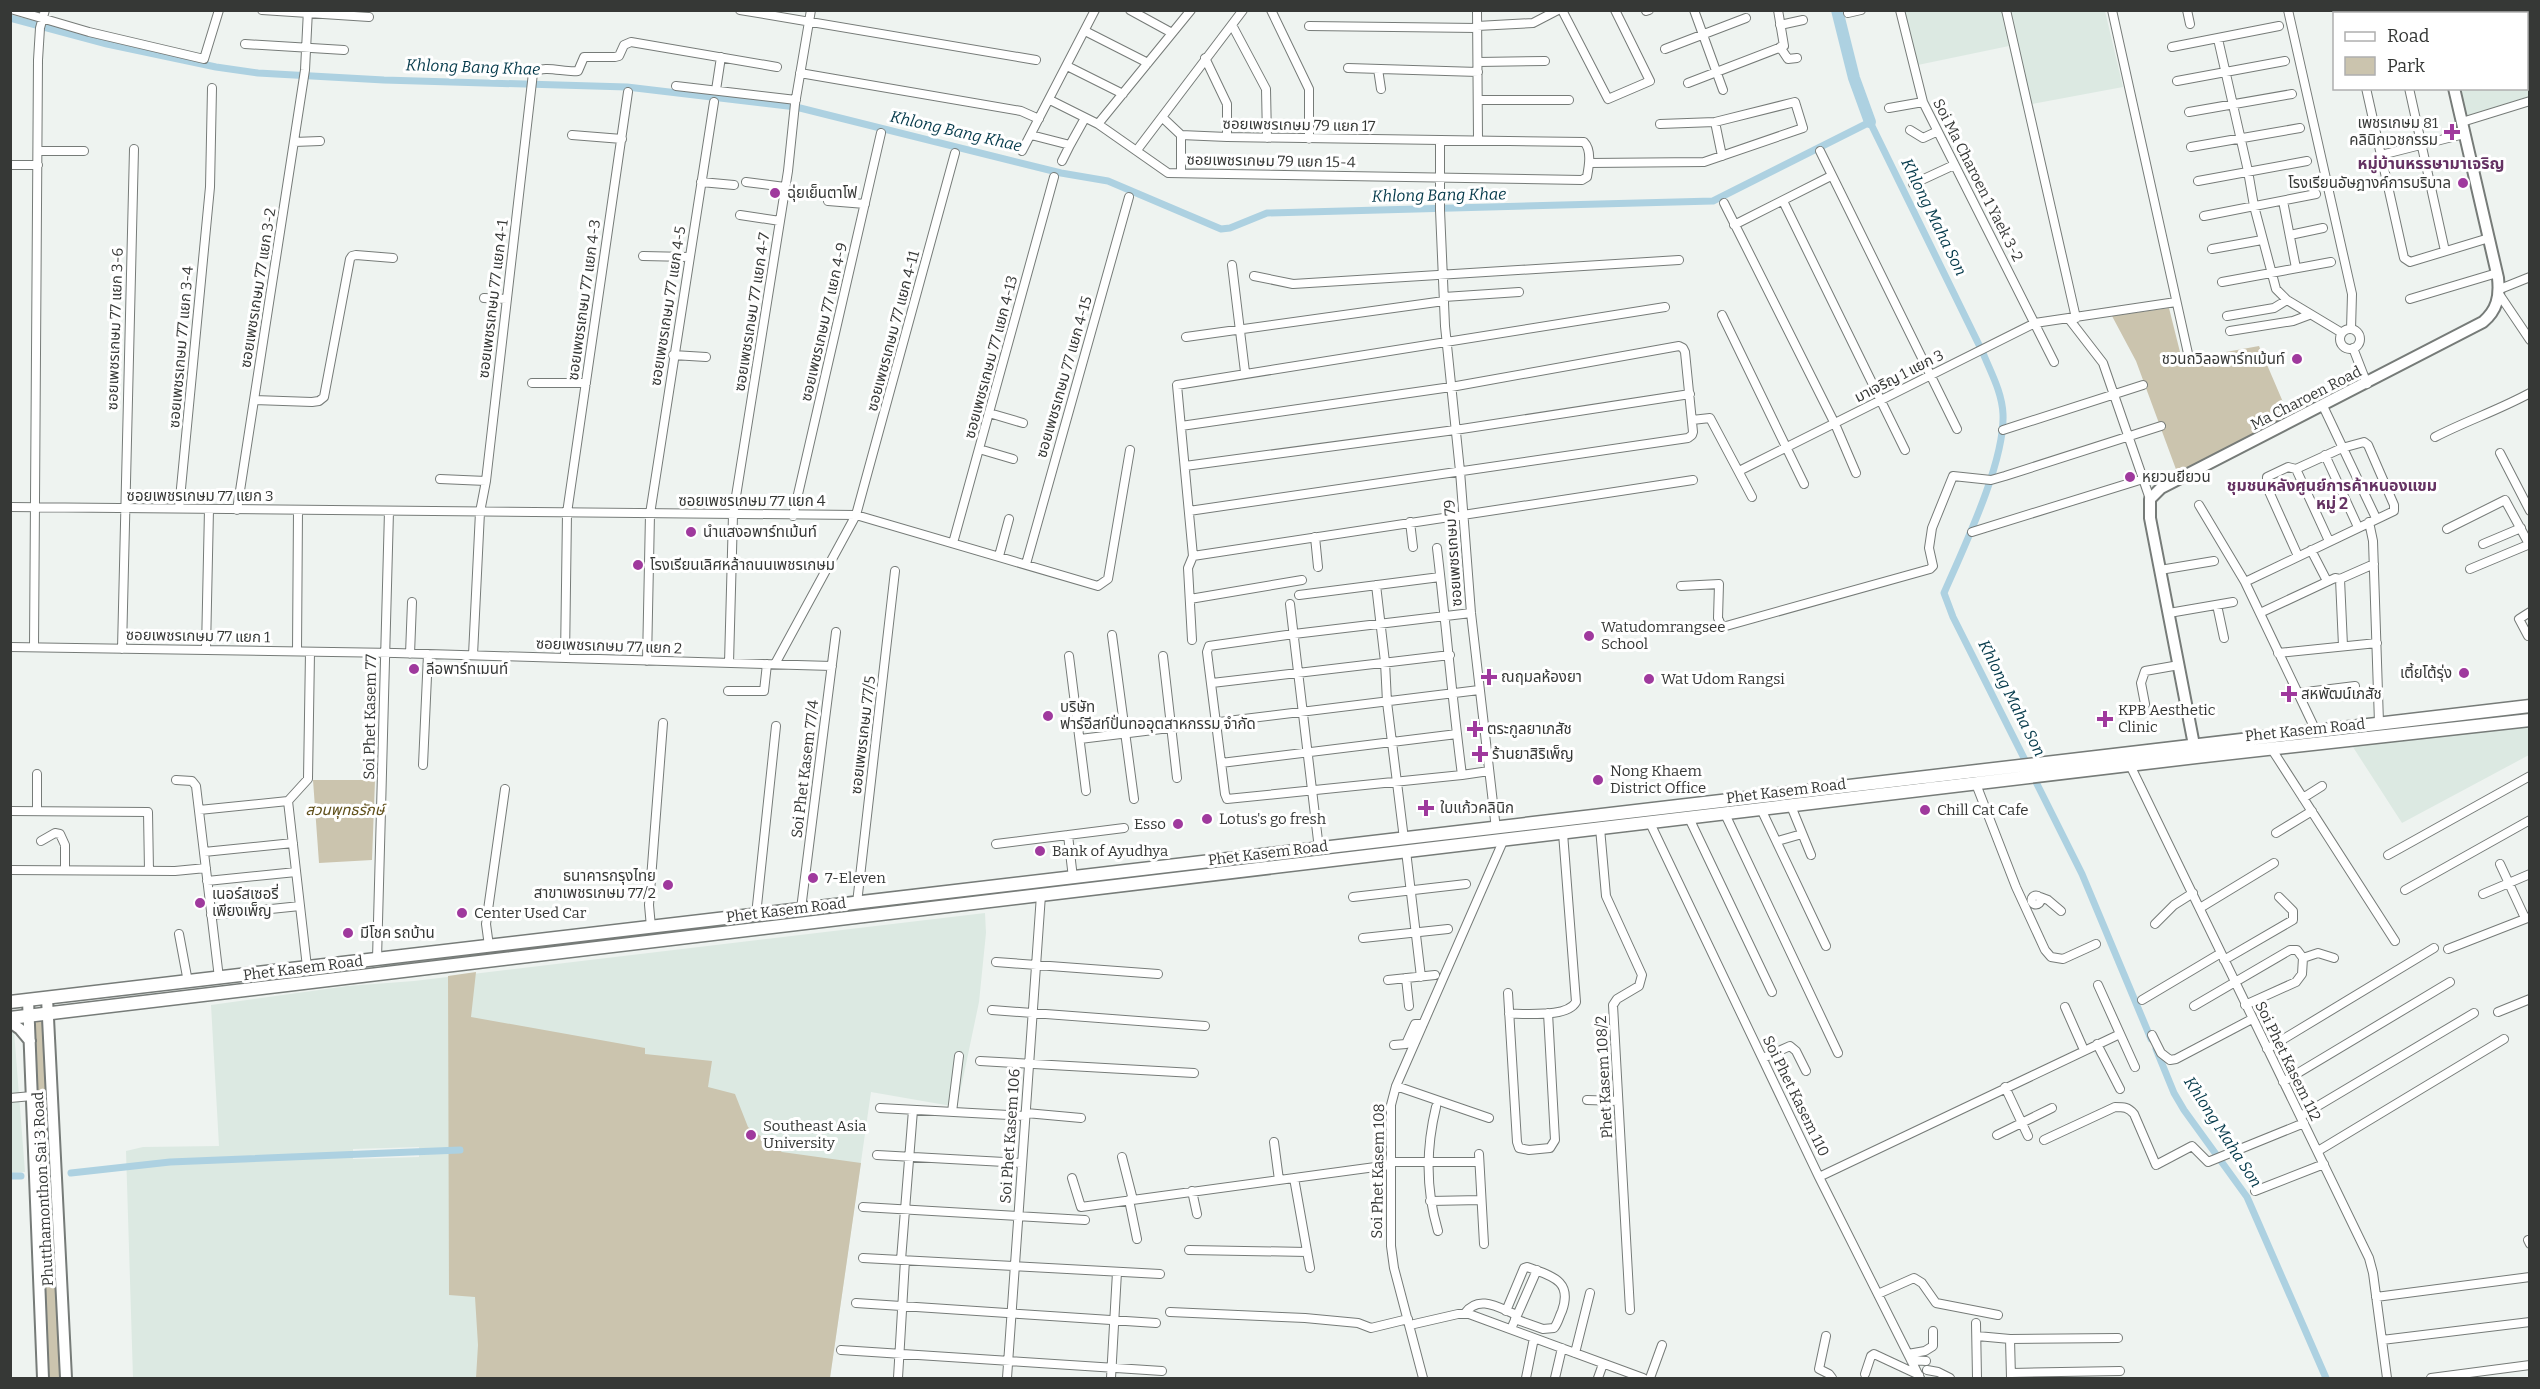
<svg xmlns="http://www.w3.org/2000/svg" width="2540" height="1389" font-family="Bitter,'Noto Sans Thai',serif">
  <rect width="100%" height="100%" fill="#eef3f0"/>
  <path fill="#dce9e2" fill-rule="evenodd" d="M1901 11H2105L2123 87 2022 106 2009 46 1913 66Z
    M2440 11H2529V96L2466 117 2459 89 2526 88V14H2441Z
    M2529 725V755L2402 823 2351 744Z
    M985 913 986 933 979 1002 957 1107 871 1092 830 1378H133L126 1151 143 1147 219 1146 211 1005 348 986 414 981ZM419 1147V1157L353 1159V1149Z
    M10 1031H14L25 1172 11 1173Z"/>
  <path fill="#cbc4ae" d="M2169 308 2182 360 2259 346 2289 416 2238 444 2177 472 2136 361 2112 316Z
    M313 780H375L372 860 319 863Z
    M476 972 471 1017 645 1048V1054L712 1061 708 1087 735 1094 748 1127 782 1152 861 1163 830 1378H476L478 1345 475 1297 449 1295 448 976Z
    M38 1018H41L45 1025 51 1137 42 1139 40 1135 35 1025Z
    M43 1146 49 1151 60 1378H48L41 1149Z"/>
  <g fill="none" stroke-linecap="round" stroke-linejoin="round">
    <path stroke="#add1e1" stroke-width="7" d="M10 18 107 44 216 67 258 73 384 80 627 87 796 107 1061 173 1108 181 1221 229 1230 228 1267 213 1713 201 1870 122 1983 353C1991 373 2002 392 2003 414 2005 462 1964 547 1944 593L1953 617 2028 766
      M2033 776 2082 874 2151 1039
      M2156 1049 2174 1093 2184 1110 2247 1197 2326 1378
      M71 1173 170 1162 460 1150
      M10 1176H21"/>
    <path stroke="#add1e1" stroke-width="12" d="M1837 10 1854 78 1870 122"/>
    <g stroke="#767b78" stroke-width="10">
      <path id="minor" d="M14 10 89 32 204 59 219 10
        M262 10 369 17
        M740 10 1036 60
        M1130 10 1172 33
        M1271 10 1309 89V139
        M1477 10 1478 139
        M1562 10 1608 99 1650 81 1615 10
        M1694 10 1723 90
        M1900 10 1923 102 2054 362
        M2006 10 2076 318
        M2112 10 2189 358
        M2187 10 2190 24
        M2288 10 2352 294 2351 329
        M1646 11 1649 10
        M1848 13 1861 10
        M1232 25 1266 89 1267 138
        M1780 25 1803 20
        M1309 26 1477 28
        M1477 26 1533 23 1558 10
        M1085 31 1148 63
        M2218 39 2248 171 2254 206 2276 289 2287 300 2342 333
        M245 44 344 50
        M1780 47 1788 59 1797 58
        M2172 47 2279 26
        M1665 49 1746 18
        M1205 58 1227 104V137
        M1478 62 1545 61
        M1067 66 1123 94
        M1348 68 1478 72
        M1378 69 1381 89
        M800 73 1021 111 1039 119
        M2177 81 2285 61
        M1688 83 1784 46 1778 10
        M676 86 796 100
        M2366 88 2404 258 2410 262 2489 238
        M2409 88 2445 251
        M716 90 721 57
        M1050 100 1098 124 1168 173 1582 180 1587 177C1589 166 1592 150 1584 142L1227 137 1181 135 1163 118
        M1478 100H1569
        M1889 108 1923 102
        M2189 112 2292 94
        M1715 122 1722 156
        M2462 122 2530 101
        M1098 124 1191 10
        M1910 130 1923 138 1936 132
        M572 135 622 139
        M1031 135 1070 145 1085 118
        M294 142 320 141
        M1440 142V210L1445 326 1460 471 1471 613 1496 829
        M2191 147 2300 128
        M1137 150 1243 10
        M38 151H84
        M1022 151 1095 10
        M1820 151 1957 429
        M2381 155 2464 134
        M1062 161 1070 145
        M1589 163 1704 162 1803 128 1795 102 1715 122 1660 124
        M10 165H38
        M1181 173V135
        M2198 181 2307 161
        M701 182 734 185
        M746 182 785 187
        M1913 184 1954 165
        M828 201 865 204
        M1783 201 1905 450
        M2283 201 2296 268
        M1724 203 1835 424 1856 473
        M740 215 780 221
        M2204 216 2316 194
        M1734 225 1831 176
        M2290 235 2323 228
        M2212 249 2262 240
        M643 256 689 257
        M1232 265 1245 372
        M1254 276 1293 284 1679 260
        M2222 282 2331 262
        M2500 289 2530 277
        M2499 294 2530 340
        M1444 297 1519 292
        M484 298 507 299
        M2410 299 2497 273
        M1722 315 1804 484
        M2227 316 2274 308 2287 300
        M2069 319 2103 363 2150 499
        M2340 339a10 10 0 1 1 20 0a10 10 0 1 1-20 0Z
        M2230 331 2293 321 2309 315
        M1186 337 1444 301
        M2353 348 2367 384
        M673 355 706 357
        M532 383H586
        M254 400 312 402 319 401 324 397 350 259 352 256 356 255 393 258
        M2323 406 2376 518
        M989 413 1023 423
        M1692 420 1710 418 1752 497
        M1181 426 1451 387 1679 346 1683 348 1685 352 1693 432 1692 435 1688 438 1189 511
        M2003 430 2143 385
        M2435 437C2466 421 2499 410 2530 393
        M979 449 1013 459
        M2500 453 2530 511
        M2325 455 2358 527
        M1185 466 1455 430 1690 394
        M2296 469 2329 541
        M1739 471 2035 323 2176 302
        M440 479 486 481
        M2199 505 2245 582 2316 731
        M10 507 856 515 1098 586 1108 579 1130 450
        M179 509 210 187 212 88
        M237 510 305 70 308 10
        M793 516 881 133
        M1410 522 1413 547
        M2369 522 2373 541 2379 723
        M2447 529 2505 500 2529 544
        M1972 532 2143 479
        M1315 537 1318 567
        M953 543 1054 177
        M2483 544 2521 528
        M1437 548C1446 623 1452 699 1462 775L1227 799 1225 794 1207 652 1209 646 1294 634 1471 613
        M2311 550 2327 581
        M999 556 1009 519
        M1193 556 1693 480
        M1026 564 1129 197
        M2470 569 2530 544
        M2160 570 2214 561
        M2340 579 2343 646
        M2245 582 2394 511V505L2368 445 2364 442 2342 448 2296 469 2288 467 2267 477V487L2298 556
        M1376 585 1385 662 1387 702 1404 839
        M1681 586 1719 584 1718 618 1721 625 1726 626 1930 569 1933 566 1929 548 1932 528 1953 476 1991 480 2005 476 2161 426
        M1299 595 1440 577
        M1190 599 1302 580
        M1290 604 1319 849
        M2217 605 2224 638
        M2530 612 2519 619 2528 636 2530 635
        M2169 613 2233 602
        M2260 613 2335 578 2340 579 2374 564
        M1112 635 1134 799
        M1192 640 1188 568 1193 556 1177 385 1665 307
        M10 647 395 653 832 666
        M34 647 38 60 40 28 45 10
        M122 649 134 149
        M206 649 209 509
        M297 651 298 510
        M2278 653 2377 643
        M410 654 412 602
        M473 655 480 512 486 481 533 73C545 64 564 73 578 71L584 57H615L619 56 624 45 631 42 777 67
        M1069 656 1086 791
        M1163 656 1177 778
        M565 658 567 513 628 92
        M647 661 650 514 714 102
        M729 663 733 515 788 171 795 104 811 10
        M775 664 856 515 955 153
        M1212 683 1450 655
        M728 691H764L767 664
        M2298 693 2355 686
        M2145 704 2141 683 2145 671 2179 665
        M1080 739 1479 690
        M2271 748 2395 941
        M1221 763 1457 734
        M423 765 428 654
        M2130 765 2369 1258 2373 1273 2387 1378
        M1462 775 1489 771
        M176 780 192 781 196 786 219 978
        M1976 784 2016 887 2045 950 2051 957 2063 959 2096 944
        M2303 798 2322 786
        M288 801 307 967
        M288 801 308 779 310 652
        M1791 806 1811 855
        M1761 809 1826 946
        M199 810 288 801
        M10 811 148 812 149 871
        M37 811V774
        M1725 814 1838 1053
        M1689 818 1772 992
        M1650 823 1819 1177 1920 1378
        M1600 828 1606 896 1642 975 1639 986 1617 999 1613 1005 1630 1310
        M2276 833 2312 811
        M1068 835 1073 878
        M1781 840 1802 834
        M41 841 55 833 60 834 65 845V870
        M996 844 1124 828
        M1406 851 1421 977
        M204 852 293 843
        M2388 855 2530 776
        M2500 864 2525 918
        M10 870 175 871 206 868
        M207 881 296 872
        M2405 890 2530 820
        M2483 894 2530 874
        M2031.5 900a4.5 4.5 0 1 1 9 0a4.5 4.5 0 1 1-9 0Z
        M1353 897 1466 884
        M2040 897 2048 900 2061 911
        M857 903 895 571
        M2200 908 2274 863
        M801 909 836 632
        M211 915 300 906
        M756 915 776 726
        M2155 924 2174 905 2193 893
        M651 927 649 905 663 723
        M179 934 188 982
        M1363 938 1448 929
        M489 946 486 924 505 789
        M2448 949 2530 917
        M377 959 389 511
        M2224 960 2293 920V911L2279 897
        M996 962 1158 974
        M1406 978 1409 1006
        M1388 980 1435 975
        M2098 985 2135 1067
        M1508 993 1517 1142 1519 1148 1529 1150 1550 1148 1555 1140 1548 1013
        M2142 1000 2221 953
        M2245 1005 2296 982 2302 974 2303 958
        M2194 1006 2290 950H2297L2303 958 2318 953 2334 958
        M2065 1007 2084 1050
        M992 1010 1205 1026
        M2498 1012 2530 999
        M1509 1014C1526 1013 1567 1018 1576 1002L1563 833
        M2152 1035 2161 1053 2170 1060 2176 1059 2252 1019
        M2097 1044 2120 1089
        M1394 1045 1406 1044 1415 1024H1423
        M2267 1049 2434 948
        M1763 1058 1790 1046 1796 1051 1806 1071
        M980 1061 1194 1073
        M2283 1082 2450 982
        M1396 1086 1489 1118
        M2005 1087 2028 1136
        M10 1098 32 1096
        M1587 1100 1618 1101
        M1436 1107C1426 1148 1426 1191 1438 1231
        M880 1108 1025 1116
        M952 1112 959 1056
        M1026 1113 1081 1118
        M2301 1116 2474 1013
        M1997 1135 2052 1108
        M2044 1140 2115 1107C2124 1107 2128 1107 2134 1114L2156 1165 2192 1146 2208 1162 2304 1123
        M1274 1142 1279 1180
        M2318 1151 2504 1039
        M1479 1154 1484 1244
        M877 1155 1022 1163
        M1122 1157 1133 1200
        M1390 1162H1479
        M1819 1177 2120 1034
        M1072 1178 1081 1207 1390 1165
        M1294 1178 1310 1268
        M1192 1191 1197 1214
        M2255 1191 2324 1164
        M1129 1200 1137 1239
        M1430 1201 1481 1200
        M863 1207 1085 1220
        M2528 1240 2530 1244
        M1189 1250 1307 1252
        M863 1258 1160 1274
        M901 1260 913 1110
        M1878 1294 1914 1278 1922 1283 1936 1303 1998 1315
        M2376 1297 2530 1277
        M856 1303 1156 1323
        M1506 1311 1524 1268 1527 1267C1551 1276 1573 1280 1562 1311 1559 1317 1558 1323 1554 1328L1543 1329 1515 1319
        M1170 1312 1305 1318 1358 1323 1371 1328 1408 1319
        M1465 1313C1479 1294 1499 1308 1517 1315
        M1976 1323 1977 1378
        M1410 1325 1458 1314H1469L1643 1378
        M1511 1329 1537 1270
        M1826 1336 1819 1369 1829 1374 1832 1378
        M1977 1336 2010 1339 2118 1338
        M2010 1339 2011 1378
        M2382 1340 2530 1322
        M841 1350 1162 1371
        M1575 1353 1590 1293
        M1908 1354 1925 1351 1933 1346V1331
        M1911 1360 1926 1361
        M1927 1370 1938 1372 1950 1378
        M2011 1373 2120 1371
        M1865 1374 1871 1356 1874 1354 1919 1375
        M898 1378 905 1260
        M1007 1378 1041 895
        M1111 1378 1117 1272
        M1423 1378 1394 1268 1391 1246V1105L1396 1086 1504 839
        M1526 1378 1534 1338
        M1555 1378 1562 1348
        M1598 1378 1603 1364
        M1650 1378 1662 1345
        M2431 1378 2530 1365"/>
    </g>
    <g stroke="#767b78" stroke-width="14">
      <path id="secondary" d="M2436 10 2437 14
        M2194 745 2150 518V499L2161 488 2483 322C2497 310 2500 297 2498 278L2454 88
        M47 998 66 1378
        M28 1000 43 1378
        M10 1022 20 1029 30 1041"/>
    </g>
    <g stroke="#767b78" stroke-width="15">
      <path id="primary" d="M10 1002 2530 706
        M10 1018 2196 757 2530 720"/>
    </g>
    <use href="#minor" stroke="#fff" stroke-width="8"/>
    <use href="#secondary" stroke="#fff" stroke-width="10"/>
    <use href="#primary" stroke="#fff" stroke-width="12"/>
  </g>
  <g fill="#9f399d" stroke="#fff" stroke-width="2">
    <path d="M2449 123h6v6h6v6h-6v6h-6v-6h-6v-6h6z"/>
    <circle cx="2463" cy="183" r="6"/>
    <circle cx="775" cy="193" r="6"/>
    <circle cx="2297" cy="359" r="6"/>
    <circle cx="2130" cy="477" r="6"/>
    <circle cx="691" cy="532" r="6"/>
    <circle cx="638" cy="565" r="6"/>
    <circle cx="1589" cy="636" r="6"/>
    <circle cx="414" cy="669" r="6"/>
    <circle cx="2464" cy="673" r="6"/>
    <path d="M1486 668h6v6h6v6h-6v6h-6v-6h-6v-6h6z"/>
    <circle cx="1649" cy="679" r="6"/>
    <path d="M2286 685h6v6h6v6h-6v6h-6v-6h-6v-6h6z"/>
    <circle cx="1048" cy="716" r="6"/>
    <path d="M2102 710h6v6h6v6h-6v6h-6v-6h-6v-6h6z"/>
    <path d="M1472 720h6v6h6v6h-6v6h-6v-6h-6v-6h6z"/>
    <path d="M1477 745h6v6h6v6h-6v6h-6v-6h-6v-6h6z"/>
    <circle cx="1598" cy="780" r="6"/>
    <path d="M1423 799h6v6h6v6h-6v6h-6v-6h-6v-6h6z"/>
    <circle cx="1925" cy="810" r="6"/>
    <circle cx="1207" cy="819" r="6"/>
    <circle cx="1178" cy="824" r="6"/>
    <circle cx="1040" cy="851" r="6"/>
    <circle cx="813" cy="878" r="6"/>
    <circle cx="668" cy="885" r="6"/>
    <circle cx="200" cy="903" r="6"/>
    <circle cx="462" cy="913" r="6"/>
    <circle cx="348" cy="933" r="6"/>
    <circle cx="751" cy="1135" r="6"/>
  </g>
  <g text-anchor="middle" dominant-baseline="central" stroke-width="6" stroke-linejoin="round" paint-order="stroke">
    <g font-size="15" fill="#363836" stroke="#fff" text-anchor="start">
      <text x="2438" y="123" text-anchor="end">เพชรเกษม 81<tspan x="2438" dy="17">คลินิกเวชกรรม</tspan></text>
      <text x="2451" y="183" text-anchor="end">โรงเรียนอัษฎางค์การบริบาล</text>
      <text x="787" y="193">ฉุ่ยเย็นตาโฟ</text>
      <text x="2285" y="359" text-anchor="end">ชวนถวิลอพาร์ทเม้นท์</text>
      <text x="2142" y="477">หยวนยียวน</text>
      <text x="703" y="532">นำแสงอพาร์ทเม้นท์</text>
      <text x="650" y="565">โรงเรียนเลิศหล้าถนนเพชรเกษม</text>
      <text x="1601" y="627">Watudomrangsee<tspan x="1601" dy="17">School</tspan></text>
      <text x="426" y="669">ลีอพาร์ทเมนท์</text>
      <text x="2452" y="673" text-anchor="end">เตี้ยโต้รุ่ง</text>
      <text x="1501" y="677">ณฤมลห้องยา</text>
      <text x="1661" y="679">Wat Udom Rangsi</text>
      <text x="2301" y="694">สหพัฒน์เภสัช</text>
      <text x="1060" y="707">บริษัท<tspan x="1060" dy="17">ฟาร์อีสท์ปั่นทออุตสาหกรรม จำกัด</tspan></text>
      <text x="2118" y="710">KPB Aesthetic<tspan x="2118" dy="17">Clinic</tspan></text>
      <text x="1487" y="729">ตระกูลยาเภสัช</text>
      <text x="1492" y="754">ร้านยาสิริเพ็ญ</text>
      <text x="1610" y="771">Nong Khaem<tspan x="1610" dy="17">District Office</tspan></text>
      <text x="1440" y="808">ใบแก้วคลินิก</text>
      <text x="1937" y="810">Chill Cat Cafe</text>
      <text x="1219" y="819">Lotus's go fresh</text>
      <text x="1166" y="824" text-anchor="end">Esso</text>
      <text x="1052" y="851">Bank of Ayudhya</text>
      <text x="656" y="876" text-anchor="end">ธนาคารกรุงไทย<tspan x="656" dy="17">สาขาเพชรเกษม 77/2</tspan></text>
      <text x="825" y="878">7-Eleven</text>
      <text x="212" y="894">เนอร์สเซอรี่<tspan x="212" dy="17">เพียงเพ็ญ</tspan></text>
      <text x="474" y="913">Center Used Car</text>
      <text x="360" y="933">มีโชค รถบ้าน</text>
      <text x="763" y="1126">Southeast Asia<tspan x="763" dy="17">University</tspan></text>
    </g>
    <g font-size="15" fill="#363836" stroke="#fff">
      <text transform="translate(1299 125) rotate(1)">ซอยเพชรเกษม 79 แยก 17</text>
      <text transform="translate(1271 161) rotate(1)">ซอยเพชรเกษม 79 แยก 15-4</text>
      <text transform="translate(1978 180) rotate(63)">Soi Ma Charoen 1 Yaek 3-2</text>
      <text transform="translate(258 288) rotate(-81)">ซอยเพชรเกษม 77 แยก 3-2</text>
      <text transform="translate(493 299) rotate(-83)">ซอยเพชรเกษม 77 แยก 4-1</text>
      <text transform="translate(584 300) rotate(-82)">ซอยเพชรเกษม 77 แยก 4-3</text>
      <text transform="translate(668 306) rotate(-81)">ซอยเพชรเกษม 77 แยก 4-5</text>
      <text transform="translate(752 312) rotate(-81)">ซอยเพชรเกษม 77 แยก 4-7</text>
      <text transform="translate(824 322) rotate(-77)">ซอยเพชรเกษม 77 แยก 4-9</text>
      <text transform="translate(115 329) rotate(-88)">ซอยเพชรเกษม 77 แยก 3-6</text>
      <text transform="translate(893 331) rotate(-75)">ซอยเพชรเกษม 77 แยก 4-11</text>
      <text transform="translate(181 347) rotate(-85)">ซอยเพชรเกษม 77 แยก 3-4</text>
      <text transform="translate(991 357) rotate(-75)">ซอยเพชรเกษม 77 แยก 4-13</text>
      <text transform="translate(1899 376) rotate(-27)">มาเจริญ 1 แยก 3</text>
      <text transform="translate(1064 377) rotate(-74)">ซอยเพชรเกษม 77 แยก 4-15</text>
      <text transform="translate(2306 398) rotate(-27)">Ma Charoen Road</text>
      <text x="200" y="496">ซอยเพชรเกษม 77 แยก 3</text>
      <text x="752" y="501">ซอยเพชรเกษม 77 แยก 4</text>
      <text transform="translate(1453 553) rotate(-94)">ซอยเพชรเกษม 79</text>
      <text transform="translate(198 636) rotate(1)">ซอยเพชรเกษม 77 แยก 1</text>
      <text transform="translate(609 646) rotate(2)">ซอยเพชรเกษม 77 แยก 2</text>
      <text transform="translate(370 717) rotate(-89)">Soi Phet Kasem 77</text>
      <text transform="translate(2305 730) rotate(-6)">Phet Kasem Road</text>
      <text transform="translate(863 735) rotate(-83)">ซอยเพชรเกษม 77/5</text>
      <text transform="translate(805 769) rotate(-83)">Soi Phet Kasem 77/4</text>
      <text transform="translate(1786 791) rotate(-7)">Phet Kasem Road</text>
      <text transform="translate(1268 853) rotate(-7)">Phet Kasem Road</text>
      <text transform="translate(786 910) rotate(-7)">Phet Kasem Road</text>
      <text transform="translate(303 968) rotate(-7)">Phet Kasem Road</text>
      <text transform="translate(2288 1061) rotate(64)">Soi Phet Kasem 112</text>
      <text transform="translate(1604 1077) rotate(-93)">Phet Kasem 108/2</text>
      <text transform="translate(1796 1096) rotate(64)">Soi Phet Kasem 110</text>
      <text transform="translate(1010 1136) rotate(-86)">Soi Phet Kasem 106</text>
      <text transform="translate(1378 1171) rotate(-89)">Soi Phet Kasem 108</text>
      <text transform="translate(43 1189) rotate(-93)">Phutthamonthon Sai 3 Road</text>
    </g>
    <g font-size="15" font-style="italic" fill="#5f4f1a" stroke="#fff">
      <text x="345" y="810">สวนพุทธรักษ์</text>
    </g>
    <g font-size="16" font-style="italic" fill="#04394a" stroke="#fff">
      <text transform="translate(473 67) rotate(2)">Khlong Bang Khae</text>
      <text transform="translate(956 131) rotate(13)">Khlong Bang Khae</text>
      <text transform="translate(1439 195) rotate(-1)">Khlong Bang Khae</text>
      <text transform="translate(1934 217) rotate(64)">Khlong Maha Son</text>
      <text transform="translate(2012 698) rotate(63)">Khlong Maha Son</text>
      <text transform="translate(2223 1132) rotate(57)">Khlong Maha Son</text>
    </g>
    <g font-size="16" font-weight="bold" fill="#653263" stroke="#fff">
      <text x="2431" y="163">หมู่บ้านหรรษามาเจริญ</text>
      <text x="2332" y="485">ชุมชนหลังศูนย์การค้าหนองแขม<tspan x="2332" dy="18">หมู่ 2</tspan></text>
    </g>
  </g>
  <rect width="2540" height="1389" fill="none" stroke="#363836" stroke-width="24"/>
  <rect x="2333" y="12" width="195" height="78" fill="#ffffff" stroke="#afafaf" stroke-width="1.5"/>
  <rect x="2345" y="32" width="30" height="9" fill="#ffffff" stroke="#afafaf" stroke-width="1.5"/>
  <text x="2387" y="42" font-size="18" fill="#363836">Road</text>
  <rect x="2345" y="57" width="30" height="18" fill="#cbc4ae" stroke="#afafaf" stroke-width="1.5"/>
  <text x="2387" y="72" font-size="18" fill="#363836">Park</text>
</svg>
